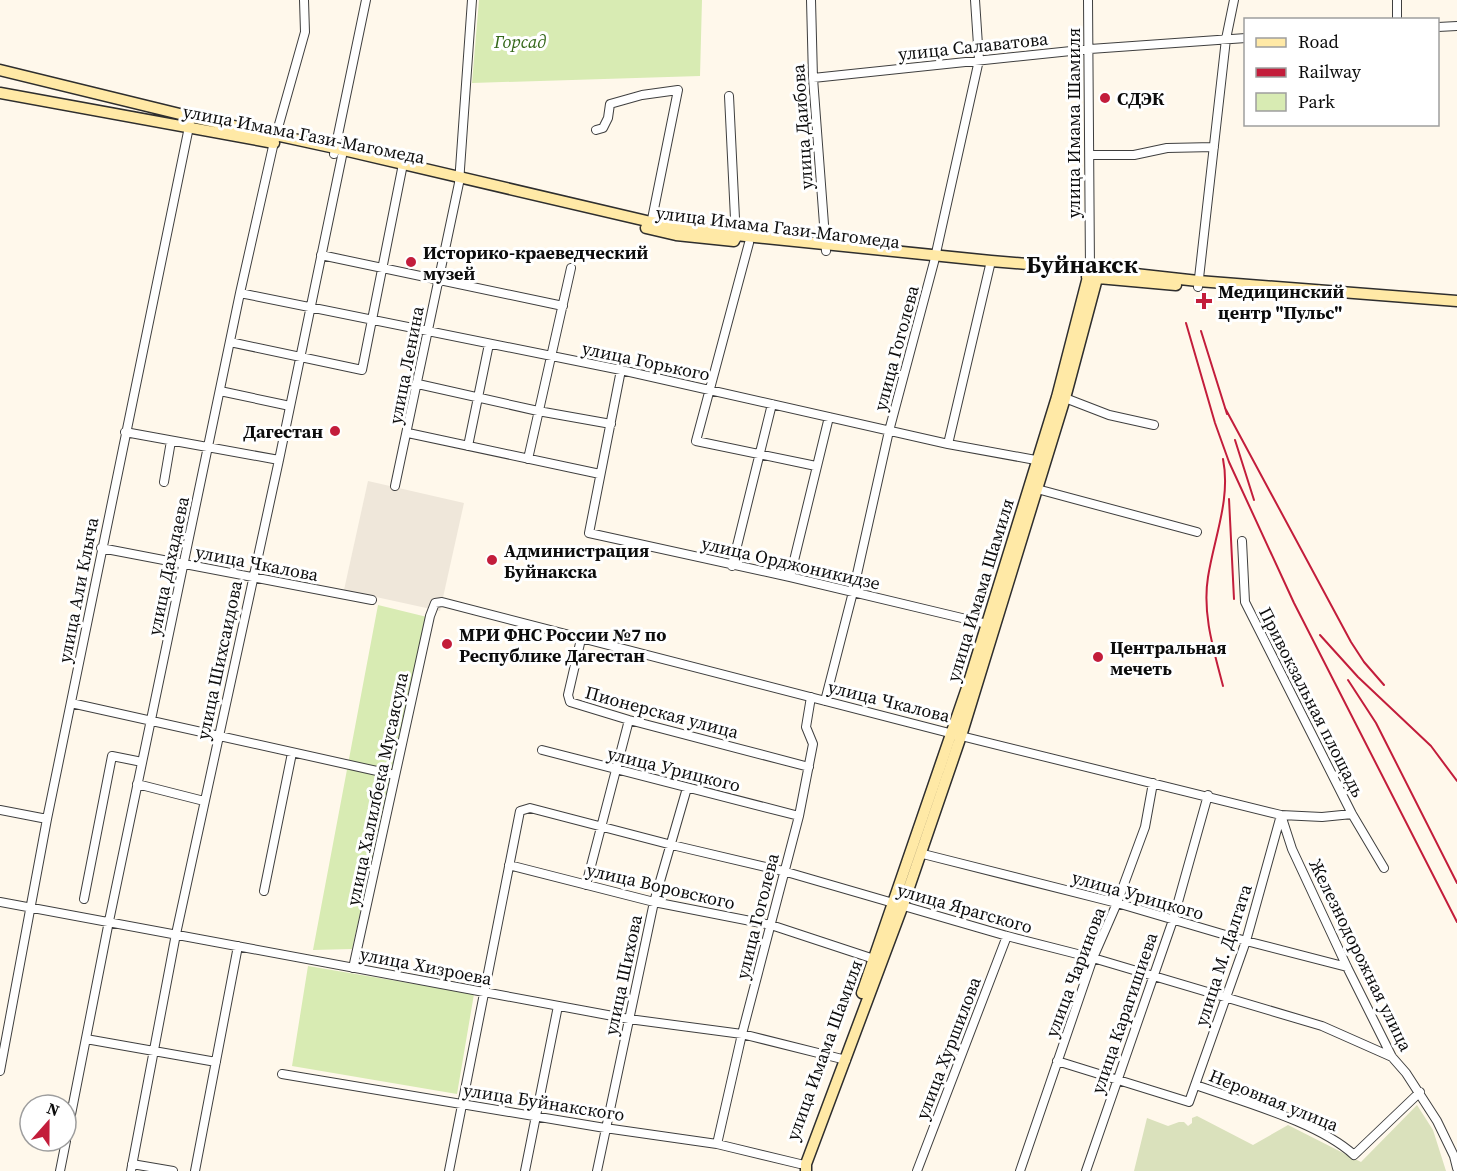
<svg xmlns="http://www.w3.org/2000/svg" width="1457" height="1171" font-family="'Source Serif 4',serif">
  <rect width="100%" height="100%" fill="#fff8eb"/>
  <path fill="#d8ebb3" d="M479 0H702L700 76 472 83Z
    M378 605 427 617 352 949 313 950Z
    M308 966 474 994 457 1094 292 1066Z"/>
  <path fill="#dae1bc" d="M1417 1105 1433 1130 1446 1171H1134L1147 1118 1168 1126 1179 1122H1184L1188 1126 1192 1123V1118L1197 1116 1253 1145 1288 1125 1361 1162Z"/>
  <path fill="#efe7da" d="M368 481 464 503 440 611 344 590Z"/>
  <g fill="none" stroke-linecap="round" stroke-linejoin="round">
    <g stroke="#3f3f3f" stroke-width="10">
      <path id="street" d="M811 0 813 78 826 251
        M1088 0 1090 270
        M1397 20V0
        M1438 27 1457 26
        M813 78 1090 49 1246 38
        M729 96 736 239
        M596 130 603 128 608 118 610 104 642 95 678 90 651 224
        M334 154 366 0
        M1090 155H1134L1167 148 1214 147
        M749 243 696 441 816 466
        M321 255 563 306
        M1198 287 1226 39 1234 0
        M240 293 621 370 948 444 1041 461
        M230 342 362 370 402 169
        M621 370 589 533 790 577 987 624
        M418 384 538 411 611 424
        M220 391 290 406
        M1065 398 1109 415 1154 425
        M125 432 279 460
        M408 433 600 474
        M948 444 991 261
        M468 446 489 344
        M528 459 571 268
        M164 482 171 441
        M395 486 459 183 472 0
        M1037 489 1197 532
        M1242 541 1245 602 1352 814 1384 868
        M101 548 372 600
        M732 566 772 404
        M790 577 829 417
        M581 639 568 695 570 702 629 720 809 767
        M825 701 853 592 889 431 934 262 979 60 975 0
        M71 703 395 775
        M542 750 799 816
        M137 784 204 801
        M0 810 47 819
        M1281 815 1292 849 1347 967 1392 1057 1406 1073 1437 1121 1454 1156 1457 1168
        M920 855 923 854 1117 903 1246 941 1347 967
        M509 865 654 902 771 925 874 959
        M586 885 629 720
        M264 891 292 753
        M84 899 112 756 142 762
        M0 902 629 1019 742 1034 846 1060
        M353 968 430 616 435 603 442 602 961 736 1281 815 1322 817 1352 814
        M86 1039 216 1062
        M1057 1061 1189 1102 1246 941 1281 815
        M0 1071 47 819 190 122
        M282 1074 605 1128 717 1144 800 1164
        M1196 1085C1243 1102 1318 1122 1354 1155L1420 1092
        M66 1140 109 921 240 293 274 142 305 32 304 0
        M717 1144 742 1034 799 816 813 744 806 727 811 697
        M132 1164 173 1171
        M60 1171 66 1141
        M131 1171 176 934 279 460 342 156
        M195 1171 238 946
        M449 1171 520 811 530 808 672 845 783 871 1007 936 1093 958 1322 1026 1392 1057
        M525 1171 558 1006
        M597 1171 654 902 687 788
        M917 1171 1007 936
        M1020 1171 1093 958 1117 903 1145 827 1153 783
        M1086 1171 1173 920 1208 795"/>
    </g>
    <g stroke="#2e2e2e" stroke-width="13">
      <path id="secondary" d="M0 70 192 117 335 148 651 222 736 235 991 261 1099 270 1198 281 1457 301
        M0 93 274 143
        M646 228 676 235 734 241
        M1087 277 1176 285
        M862 993 969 682 1057 397 1089 273
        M806 1171V1164L903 905 961 736 1065 398 1099 271"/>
    </g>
    <use href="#street" stroke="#fff" stroke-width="8"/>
    <use href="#secondary" stroke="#ffe9a6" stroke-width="10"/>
    <path stroke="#c31d3b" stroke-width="2" d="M1186 323 1215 423 1229 462 1294 603 1457 922
      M1201 331 1227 414
      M1225 408 1351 642 1364 662 1384 685
      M1235 440 1254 500
      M1223 459C1231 499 1214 538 1208 577 1202 614 1214 651 1223 686
      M1229 499 1234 599
      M1320 635 1358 677 1431 746 1457 781
      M1348 680 1376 723 1457 883"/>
  </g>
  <g fill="#c31d3b" stroke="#fff" stroke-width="2">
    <circle cx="1105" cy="98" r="6"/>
    <circle cx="411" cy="262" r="6"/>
    <path d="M1201 292h6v6h6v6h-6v6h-6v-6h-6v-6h6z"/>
    <circle cx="335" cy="431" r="6"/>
    <circle cx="492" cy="560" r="6"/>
    <circle cx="447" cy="644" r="6"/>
    <circle cx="1098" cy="657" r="6"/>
  </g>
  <g text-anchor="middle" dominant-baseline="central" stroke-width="6" stroke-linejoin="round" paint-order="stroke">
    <g font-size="18" font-style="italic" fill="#346719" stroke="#fff">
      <text x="520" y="41">Горсад</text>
    </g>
    <g font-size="18" fill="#0c0c0c" stroke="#fff">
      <text transform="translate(973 46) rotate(-6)">улица Салаватова</text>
      <text transform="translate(1073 123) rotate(-90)">улица Имама Шамиля</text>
      <text transform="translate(802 127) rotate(-94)">улица Даибова</text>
      <text transform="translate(304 134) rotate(11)">улица Имама Гази-Магомеда</text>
      <text transform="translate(778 227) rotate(7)">улица Имама Гази-Магомеда</text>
      <text transform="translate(896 348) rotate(-75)">улица Гоголева</text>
      <text transform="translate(646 361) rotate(12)">улица Горького</text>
      <text transform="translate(406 365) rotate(-79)">улица Ленина</text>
      <text transform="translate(257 563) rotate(11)">улица Чкалова</text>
      <text transform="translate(791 563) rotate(13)">улица Орджоникидзе</text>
      <text transform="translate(168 566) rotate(-78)">улица Дахадаева</text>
      <text transform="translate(78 590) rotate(-79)">улица Али Клыча</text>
      <text transform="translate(980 590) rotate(-73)">улица Имама Шамиля</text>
      <text transform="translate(219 660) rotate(-78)">улица Шихсаидова</text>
      <text transform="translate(889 701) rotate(14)">улица Чкалова</text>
      <text transform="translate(1312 702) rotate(63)">Привокзальная площадь</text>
      <text transform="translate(662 712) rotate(15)">Пионерская улица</text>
      <text transform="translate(674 769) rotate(14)">улица Урицкого</text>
      <text transform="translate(377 789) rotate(-78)">улица Халилбека Мусаясула</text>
      <text transform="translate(661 886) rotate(13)">улица Воровского</text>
      <text transform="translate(1138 895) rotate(16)">улица Урицкого</text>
      <text transform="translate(965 908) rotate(16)">улица Ярагского</text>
      <text transform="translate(757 916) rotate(-76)">улица Гоголева</text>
      <text transform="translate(1223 955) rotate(-72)">улица М. Далгата</text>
      <text transform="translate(1361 955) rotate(64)">Железнодорожная улица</text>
      <text transform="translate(426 966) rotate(11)">улица Хизроева</text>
      <text transform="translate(1075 972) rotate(-69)">улица Чаринова</text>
      <text transform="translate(623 975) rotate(-78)">улица Шихова</text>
      <text transform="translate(1124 1013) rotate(-71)">улица Карагишиева</text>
      <text transform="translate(948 1048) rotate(-69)">улица Хуршилова</text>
      <text transform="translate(824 1050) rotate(-70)">улица Имама Шамиля</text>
      <text transform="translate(1274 1100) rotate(22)">Неровная улица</text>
      <text transform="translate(544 1102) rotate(9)">улица Буйнакского</text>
    </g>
    <g font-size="18" font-weight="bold" fill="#0c0c0c" stroke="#fff" text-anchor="start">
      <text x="1117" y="98">СДЭК</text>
      <text x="423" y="252">Историко-краеведческий<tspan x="423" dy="21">музей</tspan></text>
      <text x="1218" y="291">Медицинский<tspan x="1218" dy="21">центр "Пульс"</tspan></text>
      <text x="323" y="431" text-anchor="end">Дагестан</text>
      <text x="504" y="550">Администрация<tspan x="504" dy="21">Буйнакска</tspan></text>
      <text x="459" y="634">МРИ ФНС России №7 по<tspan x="459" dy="21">Республике Дагестан</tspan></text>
      <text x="1110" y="647">Центральная<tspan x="1110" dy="21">мечеть</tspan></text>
    </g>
    <g font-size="24" font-weight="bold" fill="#0c0c0c" stroke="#fff">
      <text x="1082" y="264">Буйнакск</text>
    </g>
  </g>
  <rect x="1244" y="18" width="195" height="108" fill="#ffffff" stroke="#9e9e9e" stroke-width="1.5"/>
  <rect x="1256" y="38" width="30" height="9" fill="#ffe9a6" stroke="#9e9e9e" stroke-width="1.5"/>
  <text x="1298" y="48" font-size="18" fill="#0c0c0c">Road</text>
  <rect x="1256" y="68" width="30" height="9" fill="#c31d3b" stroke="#9e9e9e" stroke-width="1.5"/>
  <text x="1298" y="78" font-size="18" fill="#0c0c0c">Railway</text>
  <rect x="1256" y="93" width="30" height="18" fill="#d8ebb3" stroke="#9e9e9e" stroke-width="1.5"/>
  <text x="1298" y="108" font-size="18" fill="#0c0c0c">Park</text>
  <g transform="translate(48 1123) rotate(21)"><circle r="28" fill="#ffffff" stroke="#9e9e9e" stroke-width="1.5"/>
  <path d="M0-4.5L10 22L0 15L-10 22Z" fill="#c31d3b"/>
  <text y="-9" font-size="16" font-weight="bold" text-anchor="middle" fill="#0c0c0c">N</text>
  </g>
</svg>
